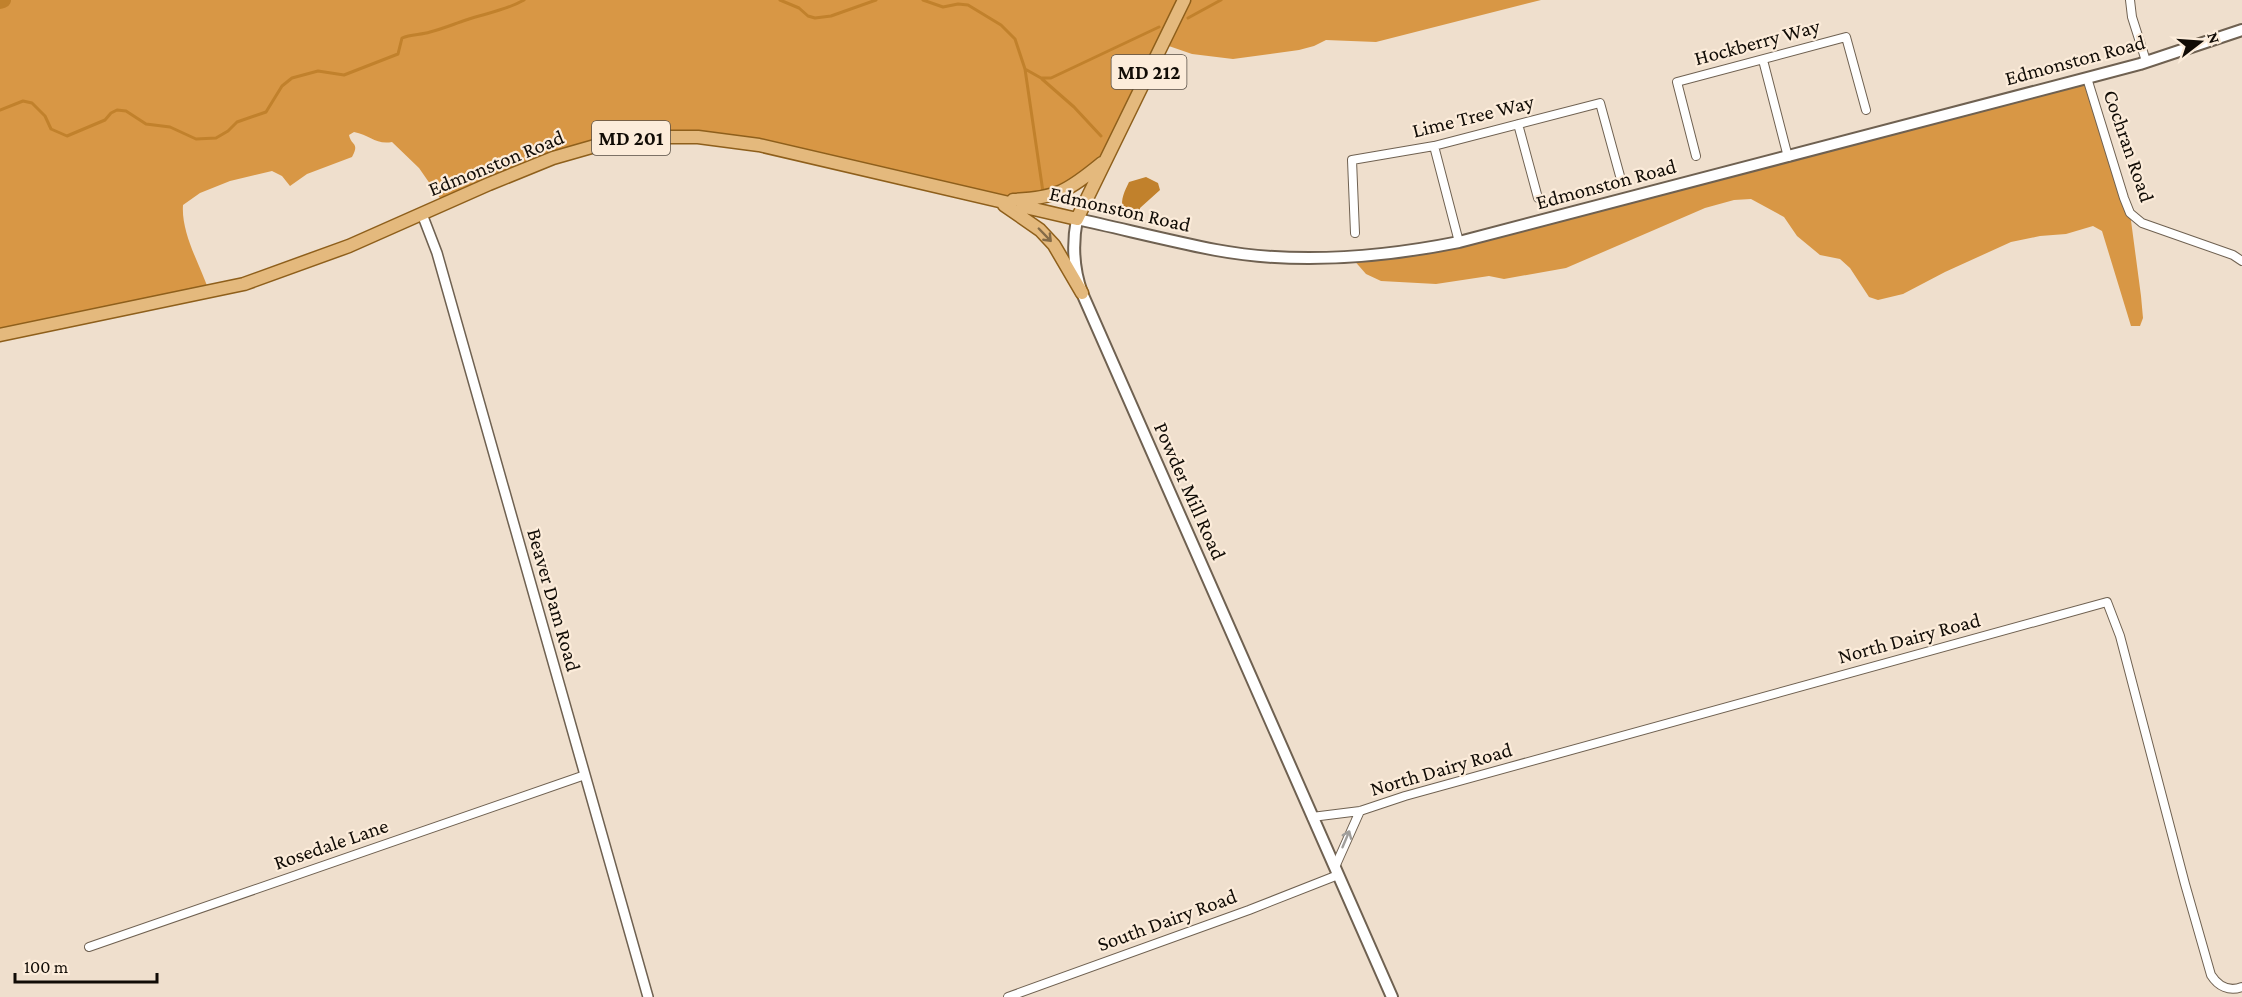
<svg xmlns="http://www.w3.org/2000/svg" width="2242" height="997" font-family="'Crimson Pro',serif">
  <rect width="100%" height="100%" fill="#efdfcd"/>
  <path fill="#d89745" d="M0 0H1541L1376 42 1326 40 1314 46 1299 50 1233 59 1192 54 1163 44 1105 160 1068 189 997 201 735 141 609 142 444 204 419 168 392 142C376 145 370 135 354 132L349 135C351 146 360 142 352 157L307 174 290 186 282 176 272 171 230 181 200 193 183 205C181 233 200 265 209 291L0 335Z
    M2087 78 2130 213 2141 296 2143 318 2140 326H2131L2102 231 2093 226 2066 234 2040 236 2011 242 1945 272 1903 294 1878 300 1869 297 1850 268 1840 259 1820 255 1797 236 1784 217 1751 199 1734 200 1705 208 1566 268 1504 279 1489 276 1436 284 1381 281 1366 274 1352 258 1403 253Z"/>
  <path fill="#c1812c" d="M1146 177 1158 183 1160 190 1140 208V216L1130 214 1123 209C1120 199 1125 191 1129 182Z"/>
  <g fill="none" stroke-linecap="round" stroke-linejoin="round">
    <path stroke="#c1812c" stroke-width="3" d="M780 0 799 8 808 16 815 18 831 16 876 0
      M923 0 943 7 958 4 968 5 1001 25 1015 39 1025 69 1043 192
      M1188 18 1221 0
      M1025 69 1041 78H1051L1159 27
      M1042 79 1074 107 1101 136
      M0 110 23 101 32 103 45 116 51 129 67 136 105 120 111 113 117 110 126 111 146 124 170 127 196 139 216 138 228 131 237 122 266 112 282 86 292 78 318 71 344 75 398 54 402 38C411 34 421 35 430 32 442 29 454 24 466 20 486 13 505 11 524 0"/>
    <path stroke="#c1812c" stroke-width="16" d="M0 1 3 0"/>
    <g stroke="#6f6151" stroke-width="10">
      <path id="minor" d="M2130 0 2132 17 2146 61
        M1763 60 1788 157
        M2087 78 2124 198 2130 213 2142 223 2233 255 2242 261
        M1518 124 1538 198
        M1434 146 1459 242
        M1696 156 1677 82 1846 37 1866 110
        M1355 233 1352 160 1434 146 1600 103 1620 176
        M1312 817 1360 811 1405 796 2107 602 2120 636 2185 884 2211 975C2218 986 2229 992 2242 987
        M1335 867 1360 811
        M89 947 585 775
        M1008 997 1249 910 1338 875"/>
    </g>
    <g stroke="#6f6151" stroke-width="12">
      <path id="tertiary" d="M422 214 437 253 648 997"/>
    </g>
    <g stroke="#6f6151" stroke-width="14">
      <path id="secondary" d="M1392 997 1082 293C1073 268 1072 245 1077 219 1123 229 1170 241 1216 250 1297 265 1379 258 1459 242L2087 78 2140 64 2242 30"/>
    </g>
    <g stroke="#8e5f1b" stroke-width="15">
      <path id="primary" d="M1013 200C1057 198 1068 191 1102 163
        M1004 205 1040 230 1054 245 1082 293
        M0 335 244 284 349 246 489 184 553 158 609 142 644 137H698L759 145 1077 219 1184 0"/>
    </g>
    <use href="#minor" stroke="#fff" stroke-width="8"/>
    <use href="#tertiary" stroke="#fff" stroke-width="9"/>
    <use href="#secondary" stroke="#fff" stroke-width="10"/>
    <use href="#primary" stroke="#e4b97d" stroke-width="12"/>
  </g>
  <defs><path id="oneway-shaft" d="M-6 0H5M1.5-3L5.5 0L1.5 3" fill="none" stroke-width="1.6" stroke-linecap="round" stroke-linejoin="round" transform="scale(1.5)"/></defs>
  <use stroke="#856b47" href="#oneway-shaft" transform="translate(1045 235) rotate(46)"/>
  <use stroke="#a09e9b" href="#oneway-shaft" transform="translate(1346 839) rotate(-67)"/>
  <g text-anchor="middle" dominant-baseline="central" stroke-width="4.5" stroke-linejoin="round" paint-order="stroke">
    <g fill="#fcecda" stroke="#584f46" stroke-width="1.5">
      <rect x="1111.5" y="55" width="75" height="34" rx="4.5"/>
      <rect x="592" y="121" width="78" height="34" rx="4.5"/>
    </g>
    <g font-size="20" font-weight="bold" fill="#110c06">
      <text x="1149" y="72">MD 212</text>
      <text x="631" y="138">MD 201</text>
    </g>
    <g font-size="21" fill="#110c06" stroke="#fcecda">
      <text transform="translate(1757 42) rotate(-15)">Hockberry Way</text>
      <text transform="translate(2075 60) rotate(-15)">Edmonston Road</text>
      <text transform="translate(1473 116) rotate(-14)">Lime Tree Way</text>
      <text transform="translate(2129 146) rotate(71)">Cochran Road</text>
      <text transform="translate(496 163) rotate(-22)">Edmonston Road</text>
      <text transform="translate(1606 184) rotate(-15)">Edmonston Road</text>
      <text transform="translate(1120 209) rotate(13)">Edmonston Road</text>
      <text transform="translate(1190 491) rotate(66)">Powder Mill Road</text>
      <text transform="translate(554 600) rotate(74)">Beaver Dam Road</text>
      <text transform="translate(1909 638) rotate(-15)">North Dairy Road</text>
      <text transform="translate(1441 769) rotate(-16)">North Dairy Road</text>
      <text transform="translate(331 844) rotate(-19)">Rosedale Lane</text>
      <text transform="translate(1167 920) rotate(-20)">South Dairy Road</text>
    </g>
  </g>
  <g transform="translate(2200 42) rotate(73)" stroke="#fcecda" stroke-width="4.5" paint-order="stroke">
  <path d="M0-4.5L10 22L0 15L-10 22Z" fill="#110c06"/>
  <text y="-9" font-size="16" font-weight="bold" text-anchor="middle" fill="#110c06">N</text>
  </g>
  <path d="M15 973v9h142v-9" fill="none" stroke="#110c06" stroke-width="3"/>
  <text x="24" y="973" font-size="18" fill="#110c06" stroke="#fcecda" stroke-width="4.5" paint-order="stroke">100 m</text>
</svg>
